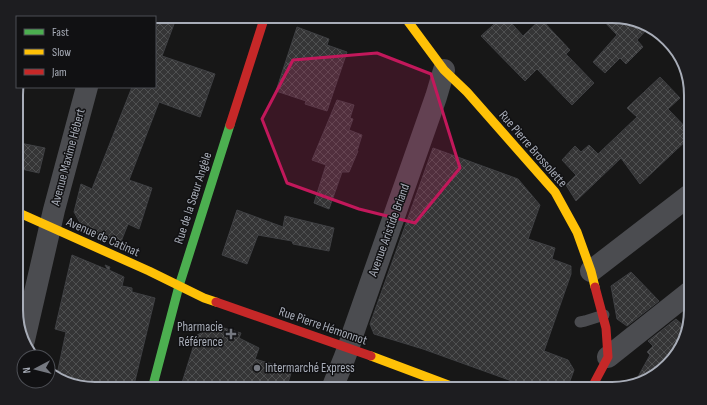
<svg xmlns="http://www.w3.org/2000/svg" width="707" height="405" font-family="'Sofia Sans Condensed',sans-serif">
  <defs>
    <pattern id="building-cross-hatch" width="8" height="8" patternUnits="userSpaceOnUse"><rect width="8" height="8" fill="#353536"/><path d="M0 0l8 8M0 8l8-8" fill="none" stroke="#4f5051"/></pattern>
  </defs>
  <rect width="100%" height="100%" fill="#171717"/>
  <path fill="#212123" d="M17 247 23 259 17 285Z"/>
  <path fill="url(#building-cross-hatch)" stroke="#3f4043" d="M155 16H177L162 56 215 74 200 117 159 102 129 180 152 188 139 229 128 224 120 244 83 228 74 212 81 184 92 189 132 87H155Z
    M503 16H505L523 36 541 19 570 50 566 54 594 83 572 105 537 69 525 81 481 36Z
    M599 16H612L650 26 637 40 643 47 626 64 620 58 605 73 593 62 617 35Z
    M297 27 329 39 327 45 347 52 327 111 305 104 306 101 276 91Z
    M660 77 680 98 668 109 691 133V136L640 184 621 158 576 201 566 185 576 175 562 160 575 146 581 152 589 145 598 154 637 117 627 108Z
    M337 100 354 105 350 118 353 119 349 130 362 135 357 151H358L349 172H342L329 209 314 203 326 165 312 160Z
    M20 143 45 148 39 173 17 168V159Z
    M433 148 518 179 540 205 528 239 555 248 552 259 571 266V274L544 351 568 360 574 370 567 389H534L423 349 374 334 370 324Z
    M237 210 283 227 285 216 334 228 329 251 293 244 292 241 258 235 247 264 222 255Z
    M72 255 108 270 105 265 110 267 109 270 124 277 122 286 132 288V292L155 298 133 389H95L56 379 66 332 55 329Z
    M631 272 659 301 627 326 617 319 611 286Z
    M676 319 687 329 681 349 652 378 634 384 650 355 647 352 653 346 648 341Z
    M217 326 241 333 239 338 259 348 255 359 292 370 286 389H180L197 335Z"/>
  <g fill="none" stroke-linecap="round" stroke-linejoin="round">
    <path stroke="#4b4c50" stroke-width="11" d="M580 322 585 321 604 315"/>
    <path stroke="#4b4c50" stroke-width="22" d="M107 17V16
      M591 271 691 194
      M24 340 54 210 87 87
      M608 357 691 291
      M332 389C339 370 348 352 353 333L436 97 444 70"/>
    <path stroke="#4caf50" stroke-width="9" d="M152 389 179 286 230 125"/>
    <path stroke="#ffc107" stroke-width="9" d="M404 16 444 70 467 92 555 192 577 232 591 271 595 287
      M17 212 149 271 204 298 216 302
      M371 356 459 389"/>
    <path stroke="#c62828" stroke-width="9" d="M230 125 265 16
      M216 302 371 356
      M591 389 608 357 606 328 595 287"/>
  </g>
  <path fill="#c2185b" fill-opacity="0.2" stroke="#c2185b" stroke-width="3" stroke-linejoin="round" d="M377 53 431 74 460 168 415 223 359 209 287 183 262 119 293 60Z"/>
  <g fill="#757880" stroke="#111113" stroke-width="1.5">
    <path d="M229 328h4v4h4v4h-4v4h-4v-4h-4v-4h4z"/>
    <circle cx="257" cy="368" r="4"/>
  </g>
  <g text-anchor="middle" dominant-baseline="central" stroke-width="3" stroke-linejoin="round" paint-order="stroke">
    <g font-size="13" fill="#a8adb8" stroke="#111113">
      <text transform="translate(533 149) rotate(49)">Rue Pierre Brossolette</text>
      <text transform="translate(68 157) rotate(-75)">Avenue Maxime Hébert</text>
      <text transform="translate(193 198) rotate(-72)">Rue de la Sœur Angèle</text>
      <text transform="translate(389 230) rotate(-70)">Avenue Aristide Briand</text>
      <text transform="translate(103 237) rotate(24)">Avenue de Catinat</text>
      <text transform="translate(323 326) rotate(19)">Rue Pierre Hémonnot</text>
    </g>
    <g font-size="13" fill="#a8adb8" stroke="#111113" text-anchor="end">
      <text x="223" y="327">Pharmacie<tspan x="223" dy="15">Référence</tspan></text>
      <text x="265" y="368" text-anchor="start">Intermarché Express</text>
    </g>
  </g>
  <path d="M0 0H707V405H0ZM95 23H612A72 72 0 0 1 684 95V310A72 72 0 0 1 612 382H95A72 72 0 0 1 23 310V95A72 72 0 0 1 95 23Z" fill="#1d1d20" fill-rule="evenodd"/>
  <path fill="none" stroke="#a8adb8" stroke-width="2" d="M95 23H612A72 72 0 0 1 684 95V310A72 72 0 0 1 612 382H95A72 72 0 0 1 23 310V95A72 72 0 0 1 95 23Z"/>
  <rect x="16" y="16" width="140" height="72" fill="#111113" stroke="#4d4f55"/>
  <rect x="24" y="29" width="20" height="6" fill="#4caf50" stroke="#4d4f55"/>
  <text x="52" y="36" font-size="12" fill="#a8adb8">Fast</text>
  <rect x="24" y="49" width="20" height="6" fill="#ffc107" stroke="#4d4f55"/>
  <text x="52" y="56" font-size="12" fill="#a8adb8">Slow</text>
  <rect x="24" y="69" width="20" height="6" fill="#c62828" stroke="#4d4f55"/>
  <text x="52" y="76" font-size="12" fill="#a8adb8">Jam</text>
  <g transform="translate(36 369) rotate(263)"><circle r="19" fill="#111113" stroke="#4d4f55"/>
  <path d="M0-3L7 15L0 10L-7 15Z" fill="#757880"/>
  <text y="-6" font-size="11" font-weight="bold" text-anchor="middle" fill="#a8adb8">N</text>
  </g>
</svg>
